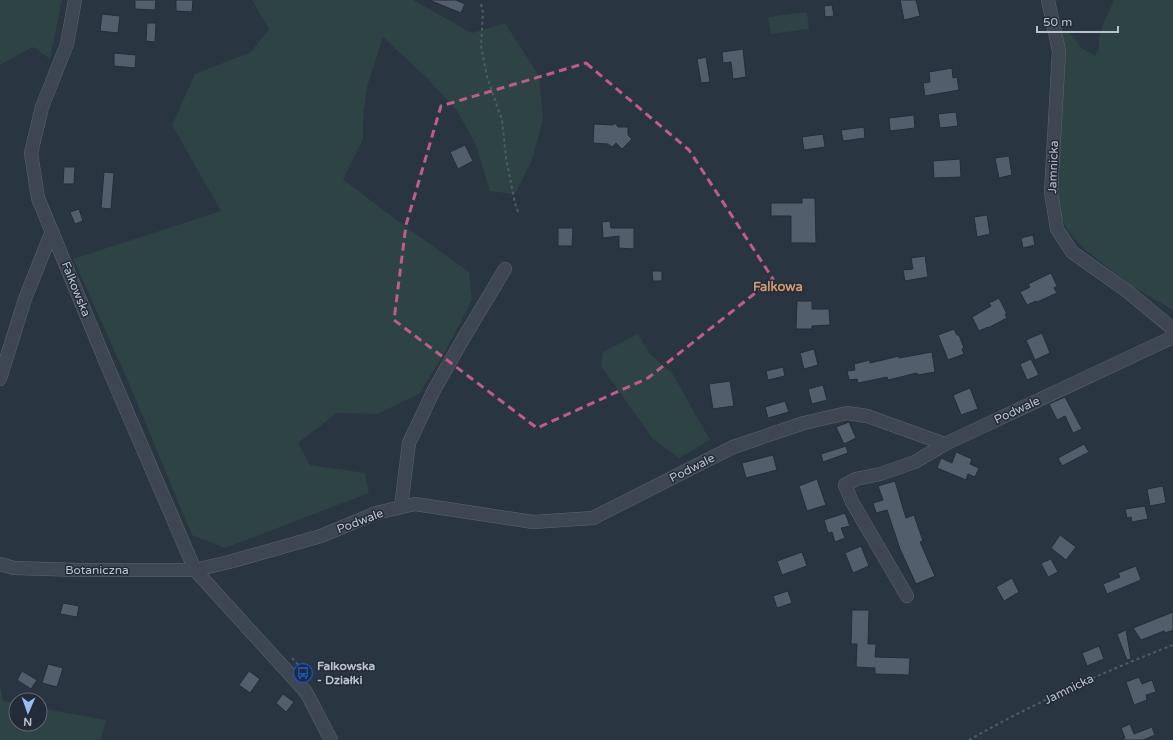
<svg xmlns="http://www.w3.org/2000/svg" width="1173" height="740" font-family="'Varela Round',sans-serif">
  <rect width="100%" height="100%" fill="#2a3542"/>
  <path fill="#2d4344" d="M0 0H62L50 59 33 47 0 65Z
    M252 0H413L472 33 505 23 539 76 543 119 532 160 515 194 490 191 476 145 457 111 430 81 383 37 367 87 363 115V139L343 179 387 213 469 272 472 300 446 350 419 394 377 414 337 413 298 443 310 465 365 473 369 493 225 548 192 535 129 383 73 259 221 211 172 125 195 74 251 52 269 29Z
    M1114 0H1173V310L1132 286 1085 250 1068 231 1059 213 1055 182 1061 37 1066 31 1076 39 1080 47 1095 56 1099 50V38L1103 24Z
    M807 12 809 29 771 34 768 17Z
    M638 334 650 354 672 373 710 440 679 458 653 439 601 366 603 352Z
    M0 685 3 701 16 703V724H40V708L106 720 101 740H0Z"/>
  <path fill="#535e6c" stroke="#242d39" d="M135 0H156L155 10 135 9Z
    M176 0H193L192 12 176 11Z
    M429 0H456L465 4 461 13Z
    M900 0H916L920 16 904 20Z
    M832 5 834 16 825 17 824 6Z
    M102 14 120 16 118 33 100 31Z
    M147 23H156L155 42 146 41Z
    M743 49 746 77 733 79 731 62 723 63 722 52Z
    M114 53 136 55 135 68 114 66Z
    M706 57 710 82 701 83 697 59Z
    M952 68 953 78 957 77 959 90 925 96 923 83 930 82 929 72Z
    M956 112 958 126 940 128 938 114Z
    M914 115 915 128 890 131 889 118Z
    M615 123 618 127H628V135L632 139 622 149 616 143 612 147 608 144 593 143 594 124 613 125Z
    M864 127 865 138 843 141 841 130Z
    M823 134 825 147 804 150 802 137Z
    M465 145 473 161 458 169 450 152Z
    M1009 156 1012 175 999 178 995 158Z
    M960 159 961 177 934 178 933 161Z
    M64 167H75L74 184H63Z
    M104 172 114 173 111 209 101 208Z
    M802 198H815L816 243H791V216H771V203H802Z
    M79 209 83 221 75 224 70 212Z
    M987 215 990 234 977 237 974 217Z
    M610 221 611 228H634V249L619 248V236L603 238 602 222Z
    M558 228H573L572 246H558Z
    M1033 235 1035 245 1023 248 1021 238Z
    M925 256 928 277 905 281 903 270 913 269 911 258Z
    M652 271H662V281H653Z
    M1051 273 1057 286 1054 288 1057 293 1037 302 1036 301 1027 305 1020 292 1030 287 1028 284Z
    M999 298 1007 314H1005L1007 318 988 328V327L979 331 972 317 991 306 989 303Z
    M797 301H812V309H829L830 325 812 326V329H796Z
    M954 329 957 335H959L964 348 962 349 964 354 948 360 938 335Z
    M1042 333 1050 353 1035 360 1026 340Z
    M814 349 818 365 804 369 800 353Z
    M932 352 935 372 918 375 917 373 888 380 887 377 858 383 857 379 849 380 847 371 855 370 854 364 870 360V363L899 356V358Z
    M1031 359 1039 375 1027 380 1020 364Z
    M783 367 785 376 768 380 766 371Z
    M730 381 734 406 713 409 709 384Z
    M823 385 827 400 812 404 808 389Z
    M970 388 978 409 961 415 953 395Z
    M1065 397 1082 429 1073 433 1065 416 1057 420 1049 404Z
    M785 401 789 412 768 418 765 407Z
    M849 422 856 438 844 444 836 427Z
    M1084 444 1089 452 1062 466 1058 458Z
    M846 446 848 453 823 462 821 454Z
    M956 452 972 459 970 464 979 468 975 477 968 474 966 480 937 468 941 458 952 463Z
    M773 455 777 470 746 478 742 463Z
    M817 479 826 505 807 511 799 486Z
    M895 481 906 518 914 515 923 541 920 542 935 576 916 584 900 549 887 510 876 513 873 503 883 500 878 486Z
    M1163 486 1166 503 1150 506 1147 489Z
    M1145 506 1148 519 1132 522 1131 517 1127 518 1125 509Z
    M845 513 850 526 841 528 845 538 835 542 832 532 828 533 824 520Z
    M1060 535 1076 547 1066 560 1051 548Z
    M861 546 869 566 853 573 845 553Z
    M802 552 807 566 782 575 777 561Z
    M1051 559 1058 572 1048 577 1041 563Z
    M1136 566 1141 580 1107 594 1103 584 1120 577 1118 573Z
    M1012 578 1019 592 1004 601 996 587Z
    M788 591 792 603 777 608 773 596Z
    M63 603 79 606 77 617 60 614Z
    M852 610H869L868 644H876L875 657 910 658 909 675 875 674V668L856 667 857 644H851Z
    M1173 612V630L1165 633 1164 631 1141 640 1133 628Z
    M1126 630 1131 659 1127 660 1117 634Z
    M1099 646 1104 659 1087 666 1082 653Z
    M48 664 63 668 57 687 42 683Z
    M22 671 37 680 31 689 17 680Z
    M249 671 260 679 250 693 239 685Z
    M1139 677 1142 684 1152 680 1156 692 1146 695 1147 700 1134 705 1126 682Z
    M283 694 294 702 286 712 276 703Z
    M1130 724 1134 734 1152 727 1155 735 1143 740H1121L1125 738 1121 728Z"/>
  <g fill="none" stroke-linecap="round" stroke-linejoin="round">
    <g stroke="#5c646f" stroke-width="14">
      <path id="minor" d="M75 0 67 44 42 107 31 153 38 198 107 365 195 570 306 692 331 740
        M1048 0 1059 51 1051 192 1057 229 1072 252 1127 291 1173 329
        M0 379 25 299 52 231
        M401 507 409 443 434 390 463 339 505 269
        M0 564 14 568 79 570H195L229 562 321 536 376 513 415 504 533 522 593 518 733 447 804 423 847 413 867 416 945 444 1173 337
        M907 596 852 502 845 485 856 479 880 474 915 462 945 444"/>
    </g>
    <path stroke="#4c5f62" stroke-width="2" stroke-dasharray="3 3" stroke-linecap="butt" d="M481 4 483 13 481 46 487 77 502 120 506 158 515 203 518 212
      M292 658 305 672
      M969 740C1034 703 1103 672 1173 645"/>
    <use href="#minor" stroke="#3e4652" stroke-width="13"/>
  </g>
  <path fill="none" stroke="#bf5c88" stroke-width="3" stroke-dasharray="8 5" stroke-linejoin="round" d="M586 63 689 150 773 279 648 378 537 428 394 320 406 225 441 106Z"/>
  <defs>
    <g id="bus-ring" transform="scale(1)"><circle r="9.5" fill="#222b37" stroke="#1a4fb4" stroke-width="1.5"/><path d="M-5-6H5V4H4V6H2V4H-2V6H-4V4H-5ZM-3.5-4V0h7V-4ZM-3.5 1.2v1.5H-2V1.2ZM2 1.2v1.5H3.5V1.2Z" fill="#1a4fb4"/></g>
  </defs>
  <g fill-rule="evenodd">
    <use href="#bus-ring" x="303" y="673"/>
  </g>
  <g text-anchor="middle" dominant-baseline="central" stroke-width="3" stroke-linejoin="round" paint-order="stroke">
    <g font-size="12" fill="#bbc2cb" stroke="#222b37">
      <text transform="translate(1053 167) rotate(-88)">Jamnicka</text>
      <text transform="translate(76 289) rotate(68)">Falkowska</text>
      <text transform="translate(1017 410) rotate(-25)">Podwale</text>
      <text transform="translate(692 468) rotate(-27)">Podwale</text>
      <text transform="translate(360 521) rotate(-21)">Podwale</text>
      <text x="97" y="570">Botaniczna</text>
      <text transform="translate(1069 689) rotate(-26)">Jamnicka</text>
    </g>
    <g font-size="12" font-weight="bold" fill="#bbc2cb" stroke="#222b37" text-anchor="start">
      <text x="317" y="666">Falkowska<tspan x="317" dy="14">- Działki</tspan></text>
    </g>
    <g font-size="13" font-weight="bold" fill="#cf9873" stroke="#222b37">
      <text x="778" y="287">Falkowa</text>
    </g>
  </g>
  <g transform="translate(28 712) rotate(182)"><circle r="19" fill="#222b37" stroke="#5f6772"/>
  <path d="M0-3L7 15L0 10L-7 15Z" fill="#9bbef1"/>
  <text y="-6" font-size="11" font-weight="bold" text-anchor="middle" fill="#bbc2cb">N</text>
  </g>
  <path d="M1037 26v6h81v-6" fill="none" stroke="#bbc2cb" stroke-width="2"/>
  <text x="1043" y="26" font-size="12" fill="#bbc2cb" stroke="#222b37" stroke-width="3" paint-order="stroke">50 m</text>
</svg>
